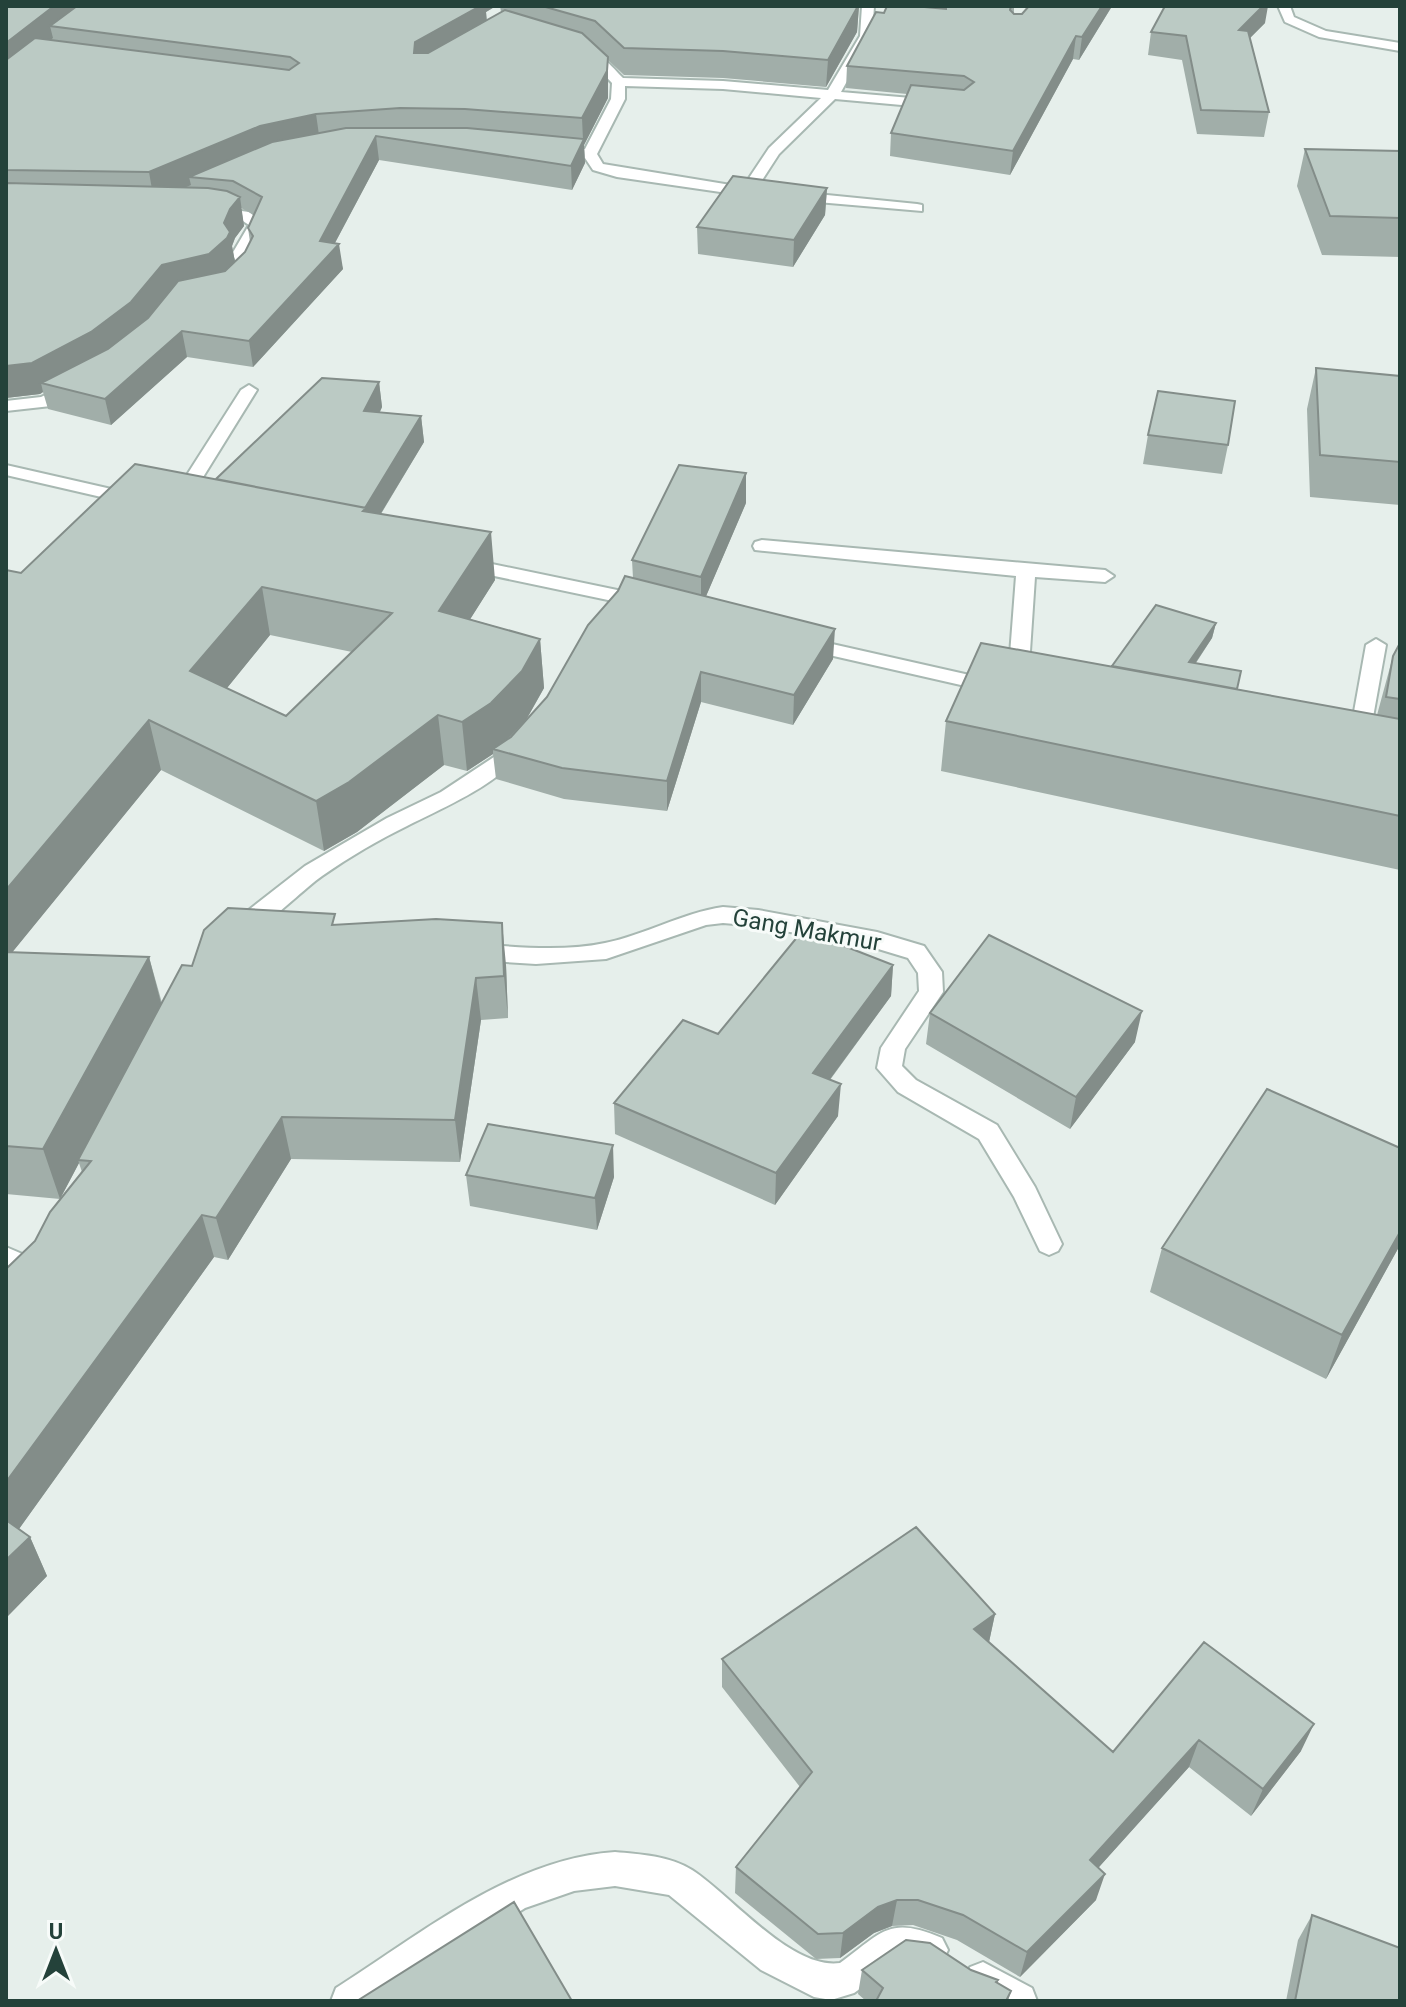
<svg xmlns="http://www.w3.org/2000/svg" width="1406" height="2007" font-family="Roboto,sans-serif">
  <rect width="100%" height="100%" fill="#e6efeb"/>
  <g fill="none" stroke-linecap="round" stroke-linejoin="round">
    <g stroke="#a8b8b2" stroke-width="4">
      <path id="street" d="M862 6H874L872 36 841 92 935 100 942 104 935 108 835 99 779 154 757 188 917 204 922 205V211L748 196 617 177 593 170 585 158 553 155 546 151 553 147 585 149 611 99 612 83 593 63 579 55V49C598 48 611 66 623 78L723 81 828 90 860 36ZM625 86 723 89 821 98 769 148 743 187 603 164 597 154 625 99Z
        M1278 6H1290L1294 17 1326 31 1400 43V51L1319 37 1285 22Z
        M211 207 249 212 264 224 248 253 254 260V266L237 285H227L224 282 238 265 232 254 249 225 240 219 206 214 204 211Z
        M75 381 83 386 81 390 51 406 6 411V401L41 397Z
        M249 385 257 390 187 503 178 508 172 507 169 503 241 390Z
        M6 465 142 496 145 500 136 505 6 475Z
        M762 540 1105 570 1114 576 1105 582 1035 577 1028 681 1018 687 1008 681 1016 576 755 550 753 546 755 542Z
        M463 558 646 596 656 602 646 608 456 568 454 564Z
        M801 637 996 681 1006 687 996 693 794 647 791 643 794 639Z
        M1376 639 1386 645 1368 745 1358 751 1348 745 1366 645Z
        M518 739 528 745C501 784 448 805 407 826 378 840 348 858 322 876 301 890 255 941 232 935L228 929 232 923 305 866 387 818 441 792 497 755 511 740Z
        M723 907 758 910 877 932 924 946 942 972 943 992 905 1049 902 1066 916 1080 997 1125 1035 1187 1062 1244 1058 1251 1049 1255 1040 1251 1014 1197 979 1139 898 1092 877 1068 881 1048 919 991 918 973 908 958 875 948 758 926 723 923 706 925 606 959 536 964 475 960 467 958 463 952 467 946 475 944C517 947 563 952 605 943 645 935 682 913 723 907Z
        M6 1247 48 1265 52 1273 48 1281 38 1284 6 1270Z
        M615 1852C640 1854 670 1856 692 1870 731 1895 791 1970 840 1963 882 1933 888 1915 942 1938L948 1950 942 1962 930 1968 910 1961 898 1962 854 1993 831 2000 814 1997 761 1970 669 1895 615 1886 574 1891 525 1908 381 2001H331L336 1988C421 1934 511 1859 615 1852Z
        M983 1962 1032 1988 1037 2001C1009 2001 978 2007 965 1980L970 1967Z"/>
    </g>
    <use href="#street" fill="#fff" fill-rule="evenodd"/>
  </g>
  <path fill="#a1aea9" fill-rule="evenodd" d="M6 6H496L486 12 487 20 501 12 500 6H859L857 32 826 87 723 78 624 75 608 60V98L584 145 585 163 572 190 379 160 335 243 343 269 253 367 187 357 111 425 48 409 43 392 40 394 6 398ZM241 208 254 215 248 228 250 242 245 252 235 262 232 246 235 238 244 226Z
    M946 6H1014V14L1111 8 1079 60 1073 59 1010 175 890 156 891 133 907 94 846 88 847 66 884 13 946 9Z
    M1265 23 1250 38 1269 112 1264 137 1197 134 1182 60 1148 55 1151 32Z
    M1305 149 1400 151V257L1322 255 1297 186Z
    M827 188 825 215 793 267 698 254 697 227Z
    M1316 368 1400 376V505L1310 497 1307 409Z
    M379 382 382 407 380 412 421 416 424 442 381 514 495 580 470 619 540 639 544 688 526 720 547 697 633 578 632 560 746 503 706 596 833 659 793 725 701 702 667 811 564 799 496 779 493 754 467 771 444 765 357 832 324 851 161 770 12 952 149 957 162 1003 192 966 337 925 506 965 508 1018 481 1020 460 1162 291 1159 228 1260 214 1257 19 1529 30 1537 47 1576 6 1618V1269L35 1241 82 1172 79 1163 60 1199 6 1194V570L21 573 216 479ZM270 635 352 652 286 716 227 688Z
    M1148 435 1228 445 1222 474 1143 464Z
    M1216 623 1212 638 1196 663 1237 689 1377 715 1393 656 1400 643V870L941 771 946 721 1112 666Z
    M893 965 891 996 830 1080 838 1116 775 1205 615 1134 614 1103 718 1034Z
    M930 1013 1135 1042 1070 1129 926 1044Z
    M466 1175 614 1177 597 1230 470 1206Z
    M1400 1245 1326 1379 1150 1292 1162 1248Z
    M995 1614 989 1642 1113 1752 1204 1642 1301 1751 1251 1816 1189 1767 1098 1868 1096 1900 1020 1977 957 1940 913 1925 892 1926 874 1933 840 1958 816 1959 735 1893 736 1867 800 1787 722 1687V1659Z
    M1312 1915 1400 2001H1286L1298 1940Z
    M862 1970H971L998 1980V1983L1011 1991 1008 2001H866L858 1994Z"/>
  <path fill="#838d89" d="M54 6H93L50 26 53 38 6 76V43Z
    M480 6H496L486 12 487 29 418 69 414 53 415 42Z
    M859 6 857 32 826 87 828 60Z
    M1102 6H1112L1079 60 1082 37Z
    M1263 6H1268L1265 23 1235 53 1239 30Z
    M1076 36 1073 59 1010 175 1013 151Z
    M608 57V98L584 145 585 163 572 190 571 166 583 140 582 118Z
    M316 114 320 142 189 177 191 185 154 201 149 172 260 126Z
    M376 136 379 160 329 254 339 244 343 269 253 367 249 341 320 241Z
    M827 188 825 215 793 267 794 240Z
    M240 197 244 226 235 238 232 246 235 262 232 268 137 333 98 362 41 383 43 392 40 394 6 398V366L224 223 230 209Z
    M182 331 187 357 111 425 105 399Z
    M379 382 382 407 368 436 364 411Z
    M421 416 424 442 369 533 363 511Z
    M746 473V503L701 608V577Z
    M491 532 495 580 445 659 439 611Z
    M262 587 270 635 201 720 190 671Z
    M1216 623 1212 638 1186 677 1189 662Z
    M835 629 833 659 793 725 794 695Z
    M540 639 544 688 526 720 497 750 493 749V754L467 771 462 722Z
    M701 672V702L667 811V781Z
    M438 715 444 765 357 832 324 851 316 801Z
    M149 720 161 770 6 960V890Z
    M502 923 506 965 508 1018 504 976Z
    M149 957 162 1007 78 1160 79 1163 60 1199 43 1149Z
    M893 965 891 996 811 1105 813 1073Z
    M476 978 481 1020 460 1162 455 1120Z
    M1142 1011 1135 1042 1070 1129 1076 1097Z
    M841 1084 838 1116 775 1205 776 1173Z
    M282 1117 291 1159 228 1260 216 1218Z
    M613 1145 614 1177 597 1230 595 1198Z
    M202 1215 214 1257 6 1547V1482Z
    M1400 1232V1245L1326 1379 1342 1335Z
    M30 1537 47 1576 6 1618V1560Z
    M995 1614 989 1642 974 1629Z
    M1314 1724 1301 1751 1251 1816 1263 1789Z
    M1199 1740 1189 1767 1082 1886 1090 1860Z
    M1105 1874 1096 1900 1020 1977 1027 1952Z
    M897 1900 892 1926 874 1933 840 1958 843 1933 878 1907Z"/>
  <path fill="#bbcac4" stroke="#838d89" stroke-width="2" fill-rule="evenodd" d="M6 6H54L6 43Z
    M77 6H480L415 42 414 53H428L505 10 582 33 608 57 607 71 582 118 465 109 400 108 316 114 260 126 149 172 6 170V60L35 38 289 70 299 63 290 57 50 26Z
    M542 6H858L828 60 723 51 624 48 595 21Z
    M887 6H913L946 9V6H1011L1010 10 1014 14H1022L1029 6H1102L1082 37 1076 36 1013 151 891 133 911 85 964 90 974 82 964 76 847 66 876 12 884 13Z
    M1165 6H1263L1239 30 1248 31 1269 112 1201 110 1186 36 1151 32Z
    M346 128H467L584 139 571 166 376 136 320 241 339 244 249 341 182 331 105 399 41 383 108 349 148 318 178 281 225 271 245 252 253 236 248 228 262 197 233 181 189 177 272 142Z
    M1305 149 1400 151V218L1330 216Z
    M733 176 827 188 794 240 697 227Z
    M6 183 208 188 227 191 240 197 230 209 224 223 230 232 227 238 209 254 162 265 131 302 91 332 32 363 6 366Z
    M1316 368 1400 376V462L1320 455Z
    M322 378 379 382 364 411 421 416 365 508 216 479Z
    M1158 391 1235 401 1228 445 1148 435Z
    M135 464 366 508 363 511 491 532 439 611 540 639 522 671 491 703 462 722 438 715 349 782 316 801 149 720 6 890V570L21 573ZM262 587 392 613 286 716 190 671Z
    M679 465 746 473 701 577 632 560Z
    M625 576 835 629 794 695 701 672 667 781 562 768 493 749 511 737 547 697 588 625 618 591Z
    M1156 605 1216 623 1189 662 1241 671 1237 689 1112 666Z
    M981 643 1400 719V816L946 721Z
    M1400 643V699L1386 697 1393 656Z
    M228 908 335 914 332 925 436 919 502 923 504 976 476 978 455 1120 282 1117 216 1218 202 1215 6 1482V1269L35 1241 50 1212 91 1161 78 1160 182 965 192 966 204 930Z
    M803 930 893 965 813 1073 841 1084 776 1173 614 1103 683 1020 718 1034Z
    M989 935 1142 1011 1076 1097 930 1013Z
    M6 952 149 957 43 1149 6 1146Z
    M1267 1089 1400 1148V1232L1342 1335 1162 1248Z
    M488 1124 613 1145 595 1198 466 1175Z
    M6 1520 30 1537 6 1560Z
    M916 1527 995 1614 974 1629 1113 1752 1204 1642 1314 1724 1263 1789 1199 1740 1090 1860 1105 1874 1027 1952 963 1915 918 1900H897L878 1907 843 1933 818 1934 736 1867 812 1772 722 1659Z
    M514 1902 572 2001H357Z
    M1312 1915 1400 1948V2001H1295Z
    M906 1940 930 1943 971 1970 998 1980 996 1982 1011 1991 1006 2001H876L883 1988 862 1970Z"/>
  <g text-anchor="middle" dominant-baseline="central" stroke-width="6" stroke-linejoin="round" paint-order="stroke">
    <g font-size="24" fill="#24423a" stroke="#f7fbf9">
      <text transform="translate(807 930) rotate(10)">Gang Makmur</text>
    </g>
  </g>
  <rect width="1406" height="2007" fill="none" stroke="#24423a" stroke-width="16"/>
  <g transform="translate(56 1951)" stroke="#f7fbf9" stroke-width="6" paint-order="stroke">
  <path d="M0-6L14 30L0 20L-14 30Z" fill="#24423a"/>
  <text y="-12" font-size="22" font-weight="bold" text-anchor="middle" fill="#24423a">U</text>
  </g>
</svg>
